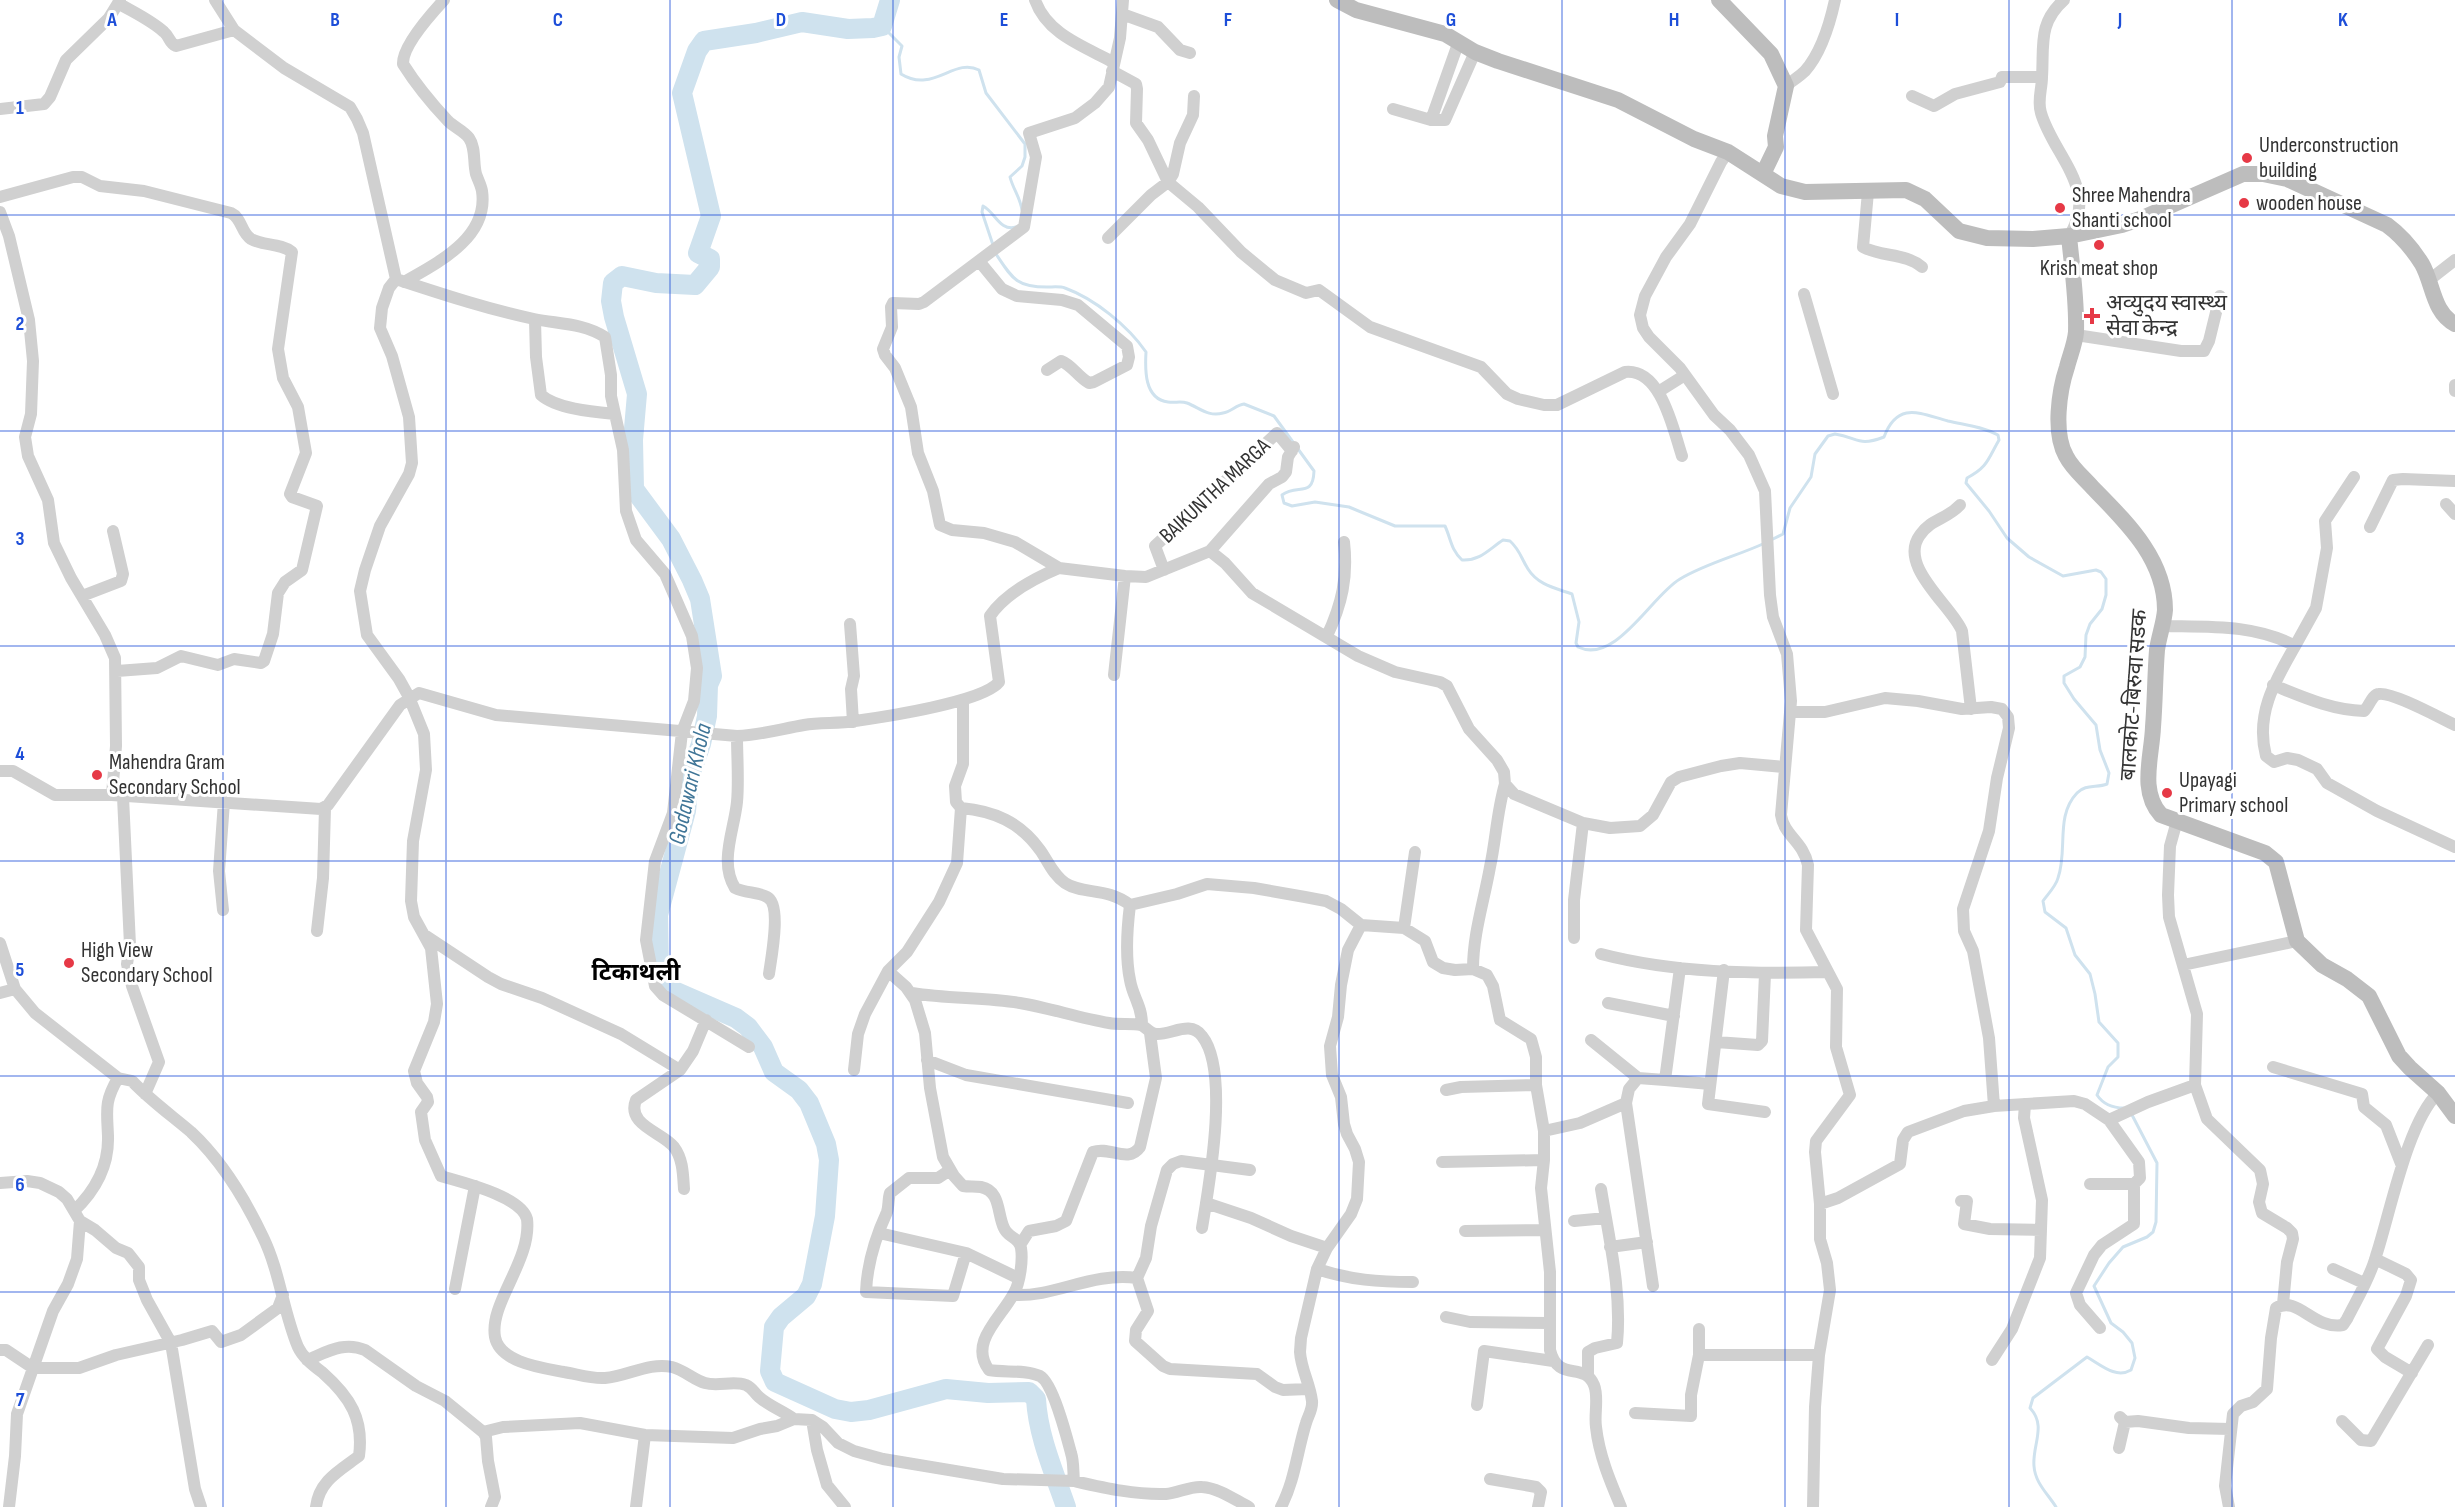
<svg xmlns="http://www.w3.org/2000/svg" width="2455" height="1507" font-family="'Sofia Sans Condensed','Noto Sans Devanagari',sans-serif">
  <rect width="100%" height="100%" fill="#fff"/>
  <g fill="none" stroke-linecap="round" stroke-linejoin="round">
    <path stroke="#cfe2ee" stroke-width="3" d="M882 26 902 46 899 57 901 74C933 94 954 57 979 70L986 93 1025 144V157L1022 166 1010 177C1013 189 1020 197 1022 210
      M993 245 982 212 983 206C995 212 1000 232 1016 227
      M996 254C1012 278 1016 287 1047 287 1053 287 1060 286 1065 288 1095 299 1128 326 1146 352 1145 369 1144 399 1168 402 1175 403 1181 401 1187 403 1200 408 1208 417 1223 413 1231 412 1236 405 1244 404L1274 416 1314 471C1313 499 1297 483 1282 495L1284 503 1292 506 1315 502 1349 507 1395 526H1445C1451 539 1451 550 1462 560 1480 561 1488 550 1503 540L1510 541C1520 550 1521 558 1528 569 1538 585 1555 588 1572 594L1579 622 1576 643 1578 647C1616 665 1652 595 1680 579 1707 563 1737 556 1765 543
      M1771 540 1783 534 1790 508 1811 477 1815 454 1828 436 1835 434C1859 438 1858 447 1884 437 1898 400 1921 414 1948 421 1965 425 1981 426 1998 435L1999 440C1988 459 1988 467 1967 478L1966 483 1989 511 2007 538 2029 557 2063 576 2096 570 2101 572 2106 579V595L2102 609 2090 624 2086 635 2085 657 2080 667 2064 676V683L2074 699 2096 725 2100 750 2109 773 2107 784C2097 788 2085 784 2077 793 2055 816 2068 850 2058 878 2056 886 2048 894 2043 901L2045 912 2066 928 2075 955 2090 974 2095 994 2099 1022 2118 1043V1057L2108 1067 2097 1095C2103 1104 2113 1108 2124 1108
      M2056 1507C2048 1494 2035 1483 2034 1466 2032 1445 2047 1426 2030 1408L2033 1398 2087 1357C2101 1365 2116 1379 2131 1370L2135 1358 2132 1343 2123 1332 2111 1323 2094 1286 2109 1263 2123 1247 2147 1237 2153 1232 2156 1222 2157 1163 2131 1113"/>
    <path stroke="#cfe2ee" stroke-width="20" d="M890 0 882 26 873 28 848 29 802 22 756 33 704 41 697 51 682 93 711 216 698 253 710 259V267L695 285 656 283 622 276 613 283 611 301 614 317 637 394 633 440 634 489 671 539 692 580 700 599 712 676 708 685 707 716 701 744 689 778 686 811 658 915 659 972 660 979 667 988 736 1018 748 1027 763 1047 774 1072 799 1090 809 1103 826 1144 829 1160 825 1216 812 1284 806 1296 781 1317 774 1327 770 1371 775 1382 835 1409 851 1412 869 1410 946 1389 988 1393 1029 1392 1036 1399C1038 1436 1054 1472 1066 1507"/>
    <path stroke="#d0d0d0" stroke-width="12" d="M215 0 234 30 284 68 350 107 357 119 363 133 396 279 389 288 382 308 380 328 392 356 409 417 412 463 409 474 380 526 365 570 360 591 367 635 399 679 409 697 424 734 426 770 413 841 411 901 414 917 431 948 437 1004 434 1022 414 1071 417 1083 427 1097 428 1102 421 1112 425 1140 441 1176C461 1182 521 1196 527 1219 532 1260 489 1303 495 1337 500 1363 543 1368 564 1372 577 1374 591 1379 605 1378 628 1376 649 1362 672 1367 684 1370 694 1380 705 1383 719 1387 733 1380 746 1385 753 1388 754 1393 759 1397 769 1406 783 1411 794 1419
      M1035 0C1047 34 1083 46 1113 62
      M1123 0 1120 38 1109 87 1095 103 1075 118 1029 133 1036 157 1024 227 924 302 919 304 893 303 891 307 892 327 883 349 885 355 895 368 911 407 918 453 933 491 940 525 952 530 984 533 1015 542 1059 568 1125 576 1146 577 1210 551 1225 563 1252 593 1358 656 1395 672 1440 682 1447 686 1469 729 1497 760 1504 772 1505 784 1514 794 1583 823 1610 828 1640 826 1653 815 1671 782 1679 777 1721 766 1740 763 1784 767
      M2064 0C2038 23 2044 45 2042 77 2042 89 2037 101 2041 113 2053 155 2100 190 2069 236
      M118 3C133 12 151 20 164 32 170 37 169 43 176 46L234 30
      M1122 14 1158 27 1180 50 1190 53
      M1112 71 1136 84 1137 89 1136 123 1148 140 1168 182 1198 207 1241 252 1275 280 1306 293 1319 290 1370 327 1481 367 1507 394 1518 399 1544 405H1557L1625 372C1661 368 1673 429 1682 456
      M1786 86C1792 81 1800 76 1805 71 1821 53 1830 23 1835 0
      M1912 96 1934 106 1955 94 2000 82 2002 77H2042
      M0 109 44 104 50 97 66 60 109 18 120 0
      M1393 109 1431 120H1445L1475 52
      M1431 120 1459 41
      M1728 152 1721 162 1690 224 1666 257 1645 296 1640 315 1643 328 1649 337 1680 368 1714 415 1730 430 1749 455 1765 491 1770 595 1773 617 1787 654 1791 701 1781 815C1784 836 1803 841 1808 865L1806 930 1837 989 1836 1047 1850 1095 1816 1141 1815 1152 1820 1204V1239L1827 1263 1830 1290 1819 1355 1815 1407 1813 1507
      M1868 192 1863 247C1881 257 1906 253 1922 267
      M0 197 73 177H82L100 186 144 191 231 213C242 218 241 233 251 239 264 246 280 243 292 252L278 349 283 378 298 407 306 453 290 494 292 497 317 506 302 570 285 582 278 593 273 634 264 661 261 663 234 659 218 665 181 656 157 668 117 671
      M0 212 9 236 29 320 33 361 31 414 25 437 28 456 48 500 54 543 71 578 105 635 115 658 116 746 112 795
      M1108 238 1151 195 1168 182 1173 174 1180 143 1193 115 1194 96
      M979 261 1002 289 1017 296 1062 300 1078 305 1127 346 1129 357 1127 365 1094 382 1089 383C1078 377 1072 365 1061 361L1047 370
      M396 279C442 294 487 309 534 319 559 324 583 323 605 337L611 375V396L623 450 626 511 636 540 665 574 692 636 697 668 694 701 682 732 673 813 655 861 646 940 655 986 663 995 749 1047
      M2428 281 2455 260
      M404 282C437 263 489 238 482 191 481 185 478 180 476 174 473 162 476 148 469 138 464 131 454 127 448 121 432 104 415 83 403 64 402 46 432 13 444 0
      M1804 294 1833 394
      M535 320 536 357 541 395C557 409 594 412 615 414
      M2076 335 2181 351H2204L2209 341 2220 296
      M2455 385V391
      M1658 392 1685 375
      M2446 504 2455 514
      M1960 505C1946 520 1932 518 1920 535 1897 566 1953 607 1962 631L1971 709
      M2370 527 2393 480 2403 479 2455 481
      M1210 551 1269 484 1282 477 1286 472 1288 457 1294 447
      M1164 570 1155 546 1277 433 1292 451
      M82 596 121 581 123 574 113 531
      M850 624 854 676 851 689 853 722
      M2163 626C2207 627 2255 624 2295 646 2275 681 2255 714 2266 756L2274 762 2287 758 2298 760 2317 769 2327 783 2336 788 2377 811 2455 847
      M1327 636C1342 604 1348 577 1344 542
      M2295 646 2316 608 2327 548 2325 521 2354 477
      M1114 675 1125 576
      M2273 685C2303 697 2331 710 2364 711 2369 707 2372 694 2379 694 2393 692 2440 718 2455 725
      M1791 712H1825L1885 698 1918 701 1962 709 1991 707 2002 709 2008 717 2009 728 1997 778 1989 831 1963 909 1964 931 1973 951 1989 1038 1994 1106
      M737 736C737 758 739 781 737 802 734 831 719 862 735 888 745 893 758 892 767 897 782 904 771 959 769 974
      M0 771H13L55 795H112L321 809 328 805 400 705 419 693 496 715 737 736C760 735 781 729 804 725 821 722 838 724 855 721 883 717 983 702 999 682L990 616C1005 594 1035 578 1059 568
      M123 797 130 945 127 964 132 986 159 1062 145 1094
      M961 808C994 811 1020 822 1040 850 1048 861 1053 875 1065 883 1083 895 1107 887 1130 905L1177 894 1207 884 1254 888 1305 897 1326 901 1341 909 1361 925 1404 928 1425 941 1433 962 1443 968 1455 970 1473 969 1487 975 1493 986 1500 1020 1531 1039 1536 1057V1085L1544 1131V1160L1541 1188 1550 1272V1350C1558 1383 1584 1361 1594 1385 1599 1397 1594 1414 1596 1427 1599 1455 1610 1481 1621 1507
      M2177 821 2170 846 2168 895 2169 917 2197 1014 2195 1085 2207 1119 2260 1170 2263 1184 2259 1202 2262 1213 2287 1228 2292 1233 2293 1239 2287 1262 2283 1304
      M1130 905C1127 929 1125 956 1130 980 1133 998 1142 1005 1142 1025
      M223 910 219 871 224 802
      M1404 928 1415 852
      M317 931 323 878 325 808
      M426 936 488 977 501 984 542 998 621 1034 680 1070
      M1574 938V900L1583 823
      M0 943 15 989 35 1013 118 1078 132 1081C150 1100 171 1115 191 1132 222 1161 245 1199 263 1237 280 1272 283 1311 298 1347 303 1358 314 1366 323 1373 350 1397 364 1419 359 1456 339 1471 319 1481 316 1507
      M1601 954C1674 973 1752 974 1827 972
      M2183 965 2297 941
      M1680 968 1665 1080 1710 1084
      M1473 969C1473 934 1484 901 1490 867 1496 839 1497 811 1505 784
      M1724 970 1708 1104 1765 1112
      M888 971 906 987 915 1000 925 1033 930 1088 943 1157 954 1176 963 1186C969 1187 975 1186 981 1187 1001 1191 997 1214 1004 1228 1008 1238 1019 1237 1021 1248 1023 1260 1020 1283 1014 1293 1002 1317 968 1342 989 1370 1004 1373 1025 1369 1040 1376 1053 1383 1067 1438 1071 1453 1074 1462 1073 1472 1074 1481 1105 1488 1135 1495 1166 1494 1178 1493 1190 1486 1202 1487 1219 1488 1235 1500 1249 1507
      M0 993 15 989
      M912 993C948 999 984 997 1020 1003 1050 1008 1079 1018 1109 1023 1119 1025 1131 1023 1141 1025 1146 1027 1149 1033 1156 1034 1172 1035 1190 1020 1202 1036 1230 1071 1209 1185 1202 1228
      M1608 1003 1674 1016
      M1591 1040 1638 1078 1665 1080
      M1716 1042 1758 1045 1762 1041 1765 974
      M927 1060 966 1075 1128 1103
      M2273 1067 2362 1094 2364 1107 2386 1125 2402 1166
      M854 1070 858 1034 865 1014 888 971 907 952 939 902 957 863 961 808 956 802 955 786 963 764V700
      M1638 1078 1629 1089 1626 1103 1653 1286
      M1446 1090 1461 1087 1536 1085
      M1544 1131 1580 1123 1626 1103
      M1442 1162 1544 1160
      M950 1170 938 1178H909L890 1193C888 1199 889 1206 887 1212 876 1236 867 1265 866 1292L953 1296 966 1253
      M1250 1170 1181 1161 1173 1164 1167 1170 1151 1226 1146 1258 1137 1278 1148 1311 1136 1330 1135 1341 1163 1366 1170 1369 1257 1374 1275 1387 1283 1390 1308 1389
      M0 1183 27 1181 40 1183 59 1192 67 1199 80 1221 95 1230 116 1248 128 1253 139 1267V1280L147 1300 171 1343 195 1489 201 1507
      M2090 1184H2134L2140 1178 2139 1162 2109 1120
      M684 1189C683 1174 683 1159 674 1147 662 1132 626 1125 636 1100L680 1070 693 1051 706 1020
      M1961 1201H1967L1964 1224 1990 1229 2041 1230
      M1206 1203 1251 1218 1291 1236 1327 1248
      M1820 1204 1838 1198 1900 1164 1903 1140 1908 1132 1964 1111 1994 1106 2074 1101 2085 1104 2109 1120 2148 1102 2195 1085
      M74 1211C95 1191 109 1166 108 1136 107 1110 104 1102 118 1078
      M1574 1221 1606 1218
      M1465 1231 1545 1230
      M879 1233 966 1253 1018 1278
      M1020 1245 1029 1231 1056 1226 1066 1221 1093 1152C1110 1146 1128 1164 1140 1147L1156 1078 1150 1033
      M1610 1247 1647 1242
      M2375 1259 2406 1274 2411 1280 2406 1296 2377 1349 2385 1357 2412 1373
      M1317 1269C1350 1280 1379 1282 1413 1282
      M2333 1269 2364 1283
      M455 1289 475 1186
      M1014 1295C1056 1297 1091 1272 1137 1278
      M1446 1317 1470 1322 1550 1323
      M2100 1328 2080 1305 2076 1293 2094 1255 2102 1245 2134 1224V1184
      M0 1350H6L33 1368H79L116 1355 182 1340 212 1331 221 1342 241 1335 278 1308 283 1295
      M1699 1355V1329
      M307 1360C327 1352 344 1341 365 1350L416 1386 445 1401 483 1432 486 1437 488 1461 495 1497 491 1507
      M1992 1360 2012 1329 2040 1258 2042 1200 2024 1118 2025 1104
      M1588 1376V1352L1595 1348 1617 1343C1622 1292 1609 1239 1601 1189
      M1477 1405 1484 1351 1553 1361
      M1635 1413 1691 1416V1395L1699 1355H1819
      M2120 1417 2125 1422 2138 1421 2189 1428 2230 1429
      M812 1420 817 1450 827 1485 845 1507
      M2342 1421 2361 1440 2371 1441 2428 1345
      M483 1432 503 1427 580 1423 645 1435 733 1438 760 1429 777 1426 794 1419 812 1420 823 1427 838 1443 854 1451 883 1459 1003 1479 1074 1481
      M2119 1448 2125 1422
      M1490 1479 1536 1487 1541 1492 1538 1507
      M9 1507 15 1456 17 1414 53 1311 68 1284 77 1259 80 1221
      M636 1507 645 1435
      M1281 1507C1295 1480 1297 1452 1306 1423 1308 1416 1313 1409 1312 1401 1310 1384 1301 1369 1300 1352L1301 1338 1317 1269 1327 1248 1351 1214 1357 1199 1359 1162 1355 1149 1347 1134 1344 1124 1341 1097 1332 1075 1330 1046 1338 1017 1341 985 1348 950 1361 925
      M2229 1507 2225 1486 2233 1414 2241 1406 2253 1402 2267 1389 2271 1338 2276 1308C2298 1295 2313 1330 2343 1325L2347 1319C2357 1299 2370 1278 2376 1256 2390 1214 2407 1123 2438 1093"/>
    <path stroke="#bdbdbd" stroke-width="16" d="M1337 0 1356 10 1445 34 1475 52 1498 61 1618 100 1694 139 1728 152 1781 186 1805 192 1906 190 1925 199 1959 231 1987 238 2033 239 2069 236 2122 225 2140 219 2243 174H2263L2287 179 2387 225C2402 236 2412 248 2422 264 2433 283 2433 313 2455 324
      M1719 0 1771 54 1786 86 1775 136 1776 147 1763 174
      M2069 236C2072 268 2077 299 2076 332 2075 344 2070 355 2067 367 2059 391 2053 433 2066 456 2072 468 2083 477 2092 487 2125 521 2165 558 2165 610 2164 623 2159 636 2157 650 2155 676 2155 702 2153 727 2152 756 2139 791 2161 815L2265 853 2276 862 2297 941 2322 965 2347 979 2369 996 2399 1056 2410 1068 2438 1093 2455 1116"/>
  </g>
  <path fill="none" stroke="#1d4ed8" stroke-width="1.5" stroke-opacity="0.55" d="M223 0V1507M446 0V1507M670 0V1507M893 0V1507M1116 0V1507M1339 0V1507M1562 0V1507M1785 0V1507M2009 0V1507M2232 0V1507M0 215H2455M0 431H2455M0 646H2455M0 861H2455M0 1076H2455M0 1292H2455"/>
  <g fill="#e63946" stroke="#fff" stroke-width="2">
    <circle cx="2247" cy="158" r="6"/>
    <circle cx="2244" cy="203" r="6"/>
    <circle cx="2060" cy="208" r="6"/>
    <circle cx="2099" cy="245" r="6"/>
    <path d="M2089 307h6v6h6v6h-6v6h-6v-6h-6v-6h6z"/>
    <circle cx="97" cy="775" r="6"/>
    <circle cx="2167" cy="793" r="6"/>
    <circle cx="69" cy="963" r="6"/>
  </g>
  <g text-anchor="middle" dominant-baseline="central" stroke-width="6" stroke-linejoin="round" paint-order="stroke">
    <g font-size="22" fill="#333" stroke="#fff" text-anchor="start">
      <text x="2259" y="145">Underconstruction<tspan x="2259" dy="25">building</tspan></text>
      <text x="2072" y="195">Shree Mahendra<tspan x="2072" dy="25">Shanti school</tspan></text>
      <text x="2256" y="203">wooden house</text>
      <text x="2099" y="268" text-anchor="middle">Krish meat shop</text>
      <text x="2106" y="303">अव्युदय स्वास्थ्य<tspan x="2106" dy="25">सेवा केन्द्र</tspan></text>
      <text x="109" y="762">Mahendra Gram<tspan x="109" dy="25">Secondary School</tspan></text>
      <text x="2179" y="780">Upayagi<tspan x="2179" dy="25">Primary school</tspan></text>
      <text x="81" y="950">High View<tspan x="81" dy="25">Secondary School</tspan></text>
    </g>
    <g font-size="22" fill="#333" stroke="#fff">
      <text transform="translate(1215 491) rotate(-43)">BAIKUNTHA MARGA</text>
      <text transform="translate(2134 695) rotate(-86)">बालकोट-बिरुवा सडक</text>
    </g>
    <g font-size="24" font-style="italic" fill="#3f7597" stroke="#fff">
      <text transform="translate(690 784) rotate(-77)">Godawari Khola</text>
    </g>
    <g font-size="24" font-weight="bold" fill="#000" stroke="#fff">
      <text x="636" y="972">टिकाथली</text>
    </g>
  </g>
  <g font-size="20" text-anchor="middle" font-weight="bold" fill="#1d4ed8" stroke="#fff" stroke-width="6" stroke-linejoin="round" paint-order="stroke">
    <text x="112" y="26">A</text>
    <text x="335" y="26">B</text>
    <text x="558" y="26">C</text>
    <text x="781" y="26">D</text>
    <text x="1004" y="26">E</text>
    <text x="1228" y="26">F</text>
    <text x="1451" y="26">G</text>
    <text x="1674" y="26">H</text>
    <text x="1897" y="26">I</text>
    <text x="2120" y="26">J</text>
    <text x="2343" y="26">K</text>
    <text x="20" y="114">1</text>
    <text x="20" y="330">2</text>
    <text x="20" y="545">3</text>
    <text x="20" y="760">4</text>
    <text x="20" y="976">5</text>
    <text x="20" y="1191">6</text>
    <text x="20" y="1406">7</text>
  </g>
</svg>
